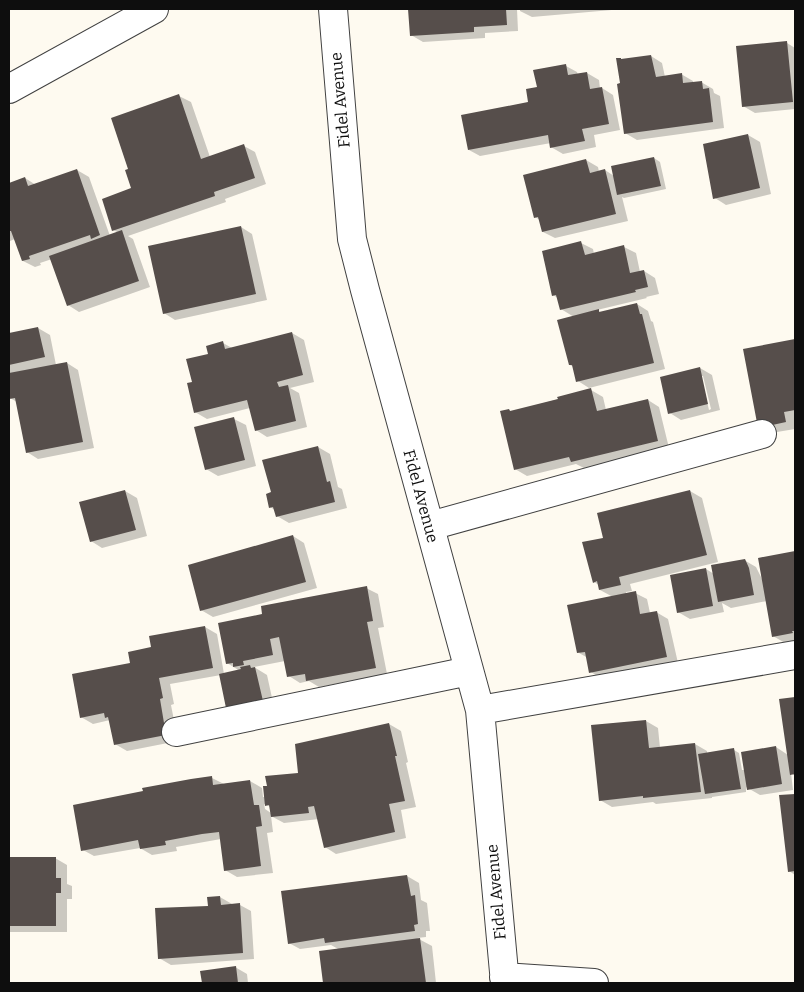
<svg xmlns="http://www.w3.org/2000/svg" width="804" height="992" font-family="Bitter,serif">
  <rect width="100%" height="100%" fill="#fefaf0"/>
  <path fill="#0003" fill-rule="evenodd" d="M413 9H517L518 31 485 33V38L423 42 411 35Z
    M520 9H623L532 17 520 11Z
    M787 43 795 48V109L755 113 743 106Z
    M651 56 662 63 665 77 681 74 693 81V83L701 82 713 89 714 93 720 96 724 128 637 140 625 133Z
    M566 66 577 72 578 75 587 73 599 80 600 89 602 88 613 95 620 130 594 135 596 147 563 154 551 147V143L480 156 469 150 530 103 538 88Z
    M179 96 191 102 210 157 244 146 255 152 266 184 225 199 226 202 128 236 133 239 150 287 79 312 68 305 52 259 40 263 41 265 35 267 23 261 15 239 10 241 9 240V184L25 178 36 185 77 170 89 177 110 236 119 233 113 230Z
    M748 135 760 142 771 194 726 205 715 198Z
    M654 158 660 162 666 189 624 198 622 197 628 221 555 238 543 232 540 220 535 217 586 160 598 167 599 172 605 170 614 176Z
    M241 227 252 234 267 300 175 320 164 313Z
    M581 243 593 249 594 254 624 247 636 253 640 272 644 271 655 278 659 294 646 297 647 298 597 310 602 313 637 304 648 311 651 321 653 322 665 369 589 388 578 381 574 367 570 365 574 317 561 309 558 298 553 295Z
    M38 328 50 335 56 365 67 363 78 370 94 448 38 459 27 452 17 402 10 398 9 390V334Z
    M292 333 304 340 314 382 290 388 299 393 307 427 267 437 256 430 250 408 207 419 195 412 193 383 210 355 223 343 232 348Z
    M795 340V429L771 433 744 350Z
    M700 368 712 375 720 410 681 420 670 413ZM701 376H703L711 409 709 410Z
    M591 390 603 397 606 410 648 400 659 407 669 448 584 468 576 464 527 476 515 469 509 410 512 412Z
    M234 419 246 425 256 466 218 476 206 469Z
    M318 447 330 454 338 487 342 489 347 508 289 523 277 516 275 510 270 507 272 493Z
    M125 491 137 498 147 536 102 548 91 541Z
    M690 491 702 498 718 562 630 584 632 591 626 592V595L635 593 647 599 650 613 656 612 668 619 678 663 602 679 591 672 588 658 579 653 613 597 600 590 599 585 594 582 605 539Z
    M293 536 304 543 317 588 213 617 201 610Z
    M795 552V641L785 643 773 636 767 601 731 608 722 603 724 612 690 619 678 612 706 569 714 574 744 560 756 567 762 579 759 559Z
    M366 588 378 594 384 627 378 628 387 674 319 687 309 681 300 683 289 676 285 661 254 667 267 675 274 707 221 675 170 684 174 704 171 705 178 741 127 751 115 744 110 720 93 724 81 717 131 664 153 648 205 627 217 634 224 674 240 671 227 663 264 615Z
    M795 698V776L791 773 793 790 760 795 746 787V792L712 797V798L656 804 653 802 612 807 600 800 593 727 646 721 658 728 660 748 695 744 707 751V754L734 750 739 753 742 770H745L776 747 788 755 780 700Z
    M389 724 401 731 408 762 406 763 416 807 401 810 406 838 336 854 325 847 319 819 284 823 271 816 273 832 267 833 273 873 237 877 225 870 221 839 176 847 177 851 152 855 140 848 94 856 83 850 212 778 224 784 250 781 262 788 263 797H265L300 774ZM264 804 271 807V813L265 809Z
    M795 795V875L789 871 781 797Z
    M55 858 67 865V884L72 886V899H67V932H9V859Z
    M407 876 419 883 421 900 427 903 430 931H426V937L417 938 432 946 436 983H324L320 952 340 950 331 945 300 949 289 943Z
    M220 897 232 904 240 905 251 911 254 959 171 965 159 958 209 907Z
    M235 967 247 974 248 983H203L202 972Z"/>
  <path fill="#564e4b" d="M408 9H506L507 25 474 27V32L410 36Z
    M787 41 793 102 742 107 736 46Z
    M651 55 656 77 682 73 683 83 702 81 703 89 709 88 713 122 624 134 617 84 620 83 616 58H621V59Z
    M566 64 568 75 587 72 590 89 602 87 609 124 582 129 585 141 550 148 548 135 468 150 461 115 528 102 526 89 537 87 533 70Z
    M179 94 201 159 244 144 255 178 214 192 215 196 112 231 102 199 131 188 125 170 128 169 111 118Z
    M748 134 760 188 713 199 703 144Z
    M654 157 661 186 617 195 611 166Z
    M586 159 590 173 605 169 616 214 542 232 538 217 534 218 523 175Z
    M77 169 100 235 91 239 90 235 29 256 30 259 22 261 11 231H9V183L25 177 28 186Z
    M241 226 256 294 163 314 148 246Z
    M122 230 139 281 67 306 49 256Z
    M581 241 585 255 624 245 630 273 644 270 648 287 635 290 636 292 560 310 556 295 552 296 542 251Z
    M637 303 640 314H642L654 363 576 382 572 365H569L557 320 599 309V312Z
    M38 327 45 357 9 365V333Z
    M292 332 303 375 277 382 279 387 288 385 296 421 255 431 247 400 194 413 187 383 192 382 186 359 208 354 206 346 223 341 225 349Z
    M795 339V410L784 412 786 422 758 428 743 349Z
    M67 362 83 442 26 453 15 398 9 399V373Z
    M700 367 708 404 668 414 660 377Z
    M591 388 597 411 648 399 658 441 571 462 569 457 514 470 500 411 509 409 510 411 558 399 557 397Z
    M234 417 245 460 205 470 194 427Z
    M318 446 327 482 330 481 335 502 276 517 273 507 269 508 266 494 271 492 262 460Z
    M125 490 136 530 90 542 79 502Z
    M690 490 707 555 619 577 621 585 599 590 597 581 593 583 582 542 603 538 597 513Z
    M293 535 306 582 200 611 188 565Z
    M795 551V631H792L793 633 772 637 758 558Z
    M745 559 749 568 754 595 718 602 711 565Z
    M706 568 713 606 677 613 670 575Z
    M367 586 373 621 367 622 376 668 306 681 305 674 287 677 279 637 270 639 273 655 243 661 244 665 233 667V663L226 664 218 623 262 614 261 606Z
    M636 591 640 614 657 611 667 657 589 673 585 652 577 653 567 605Z
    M205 626 213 668 159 678 163 698 160 699 166 735 114 745 108 717 105 718 104 713 80 718 72 674 130 663 128 652 151 647 149 636Z
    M250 665 251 668 255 667 263 701 226 708 219 674 241 669 240 667Z
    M795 697V774L790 775 779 699Z
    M646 720 649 748 695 743 701 792 643 798V796L599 801 591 725Z
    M389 723 397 756H395L405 801 389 804 395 832 324 848 314 806 308 807 309 813 271 817 269 805 265 806 263 786H267L265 776 298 773 295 744Z
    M776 746 782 784 747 790 741 752Z
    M734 748 741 789 705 794 698 754Z
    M212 776 213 785 250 780 254 805H259L262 826 256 827 261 866 224 871 219 832 202 834 165 841 166 845 140 849 138 840 81 851 73 805 143 791 142 788 191 779Z
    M795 794V871L788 872 779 795Z
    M9 857H56V878H61V893H56V926H9Z
    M407 875 411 896 415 895 418 924 414 925 415 931 325 943 324 938 288 944 281 891Z
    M220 896 221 905 240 903 243 953 158 959 155 908 208 906 207 897Z
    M420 938 426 983H323L319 951Z
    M236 966 238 983H202L200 971Z"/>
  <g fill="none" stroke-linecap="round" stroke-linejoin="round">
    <g stroke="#414141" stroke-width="30">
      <path id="minor" d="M333 9 352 239 365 290 480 710 505 983
        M9 89 154 9
        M430 526 762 434
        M480 710 795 655
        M176 732 469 671
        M504 977 594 983"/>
    </g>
    <use href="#minor" stroke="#fff" stroke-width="28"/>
  </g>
  <g text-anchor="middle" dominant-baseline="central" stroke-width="5" stroke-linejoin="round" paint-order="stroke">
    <g font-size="16" fill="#0e0e0e" stroke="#fff">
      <text transform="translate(340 100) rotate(-95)">Fidel Avenue</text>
      <text transform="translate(421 496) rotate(75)">Fidel Avenue</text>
      <text transform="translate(496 892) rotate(-95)">Fidel Avenue</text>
    </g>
  </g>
  <rect width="804" height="992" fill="none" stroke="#0e0e0e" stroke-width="20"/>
</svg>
